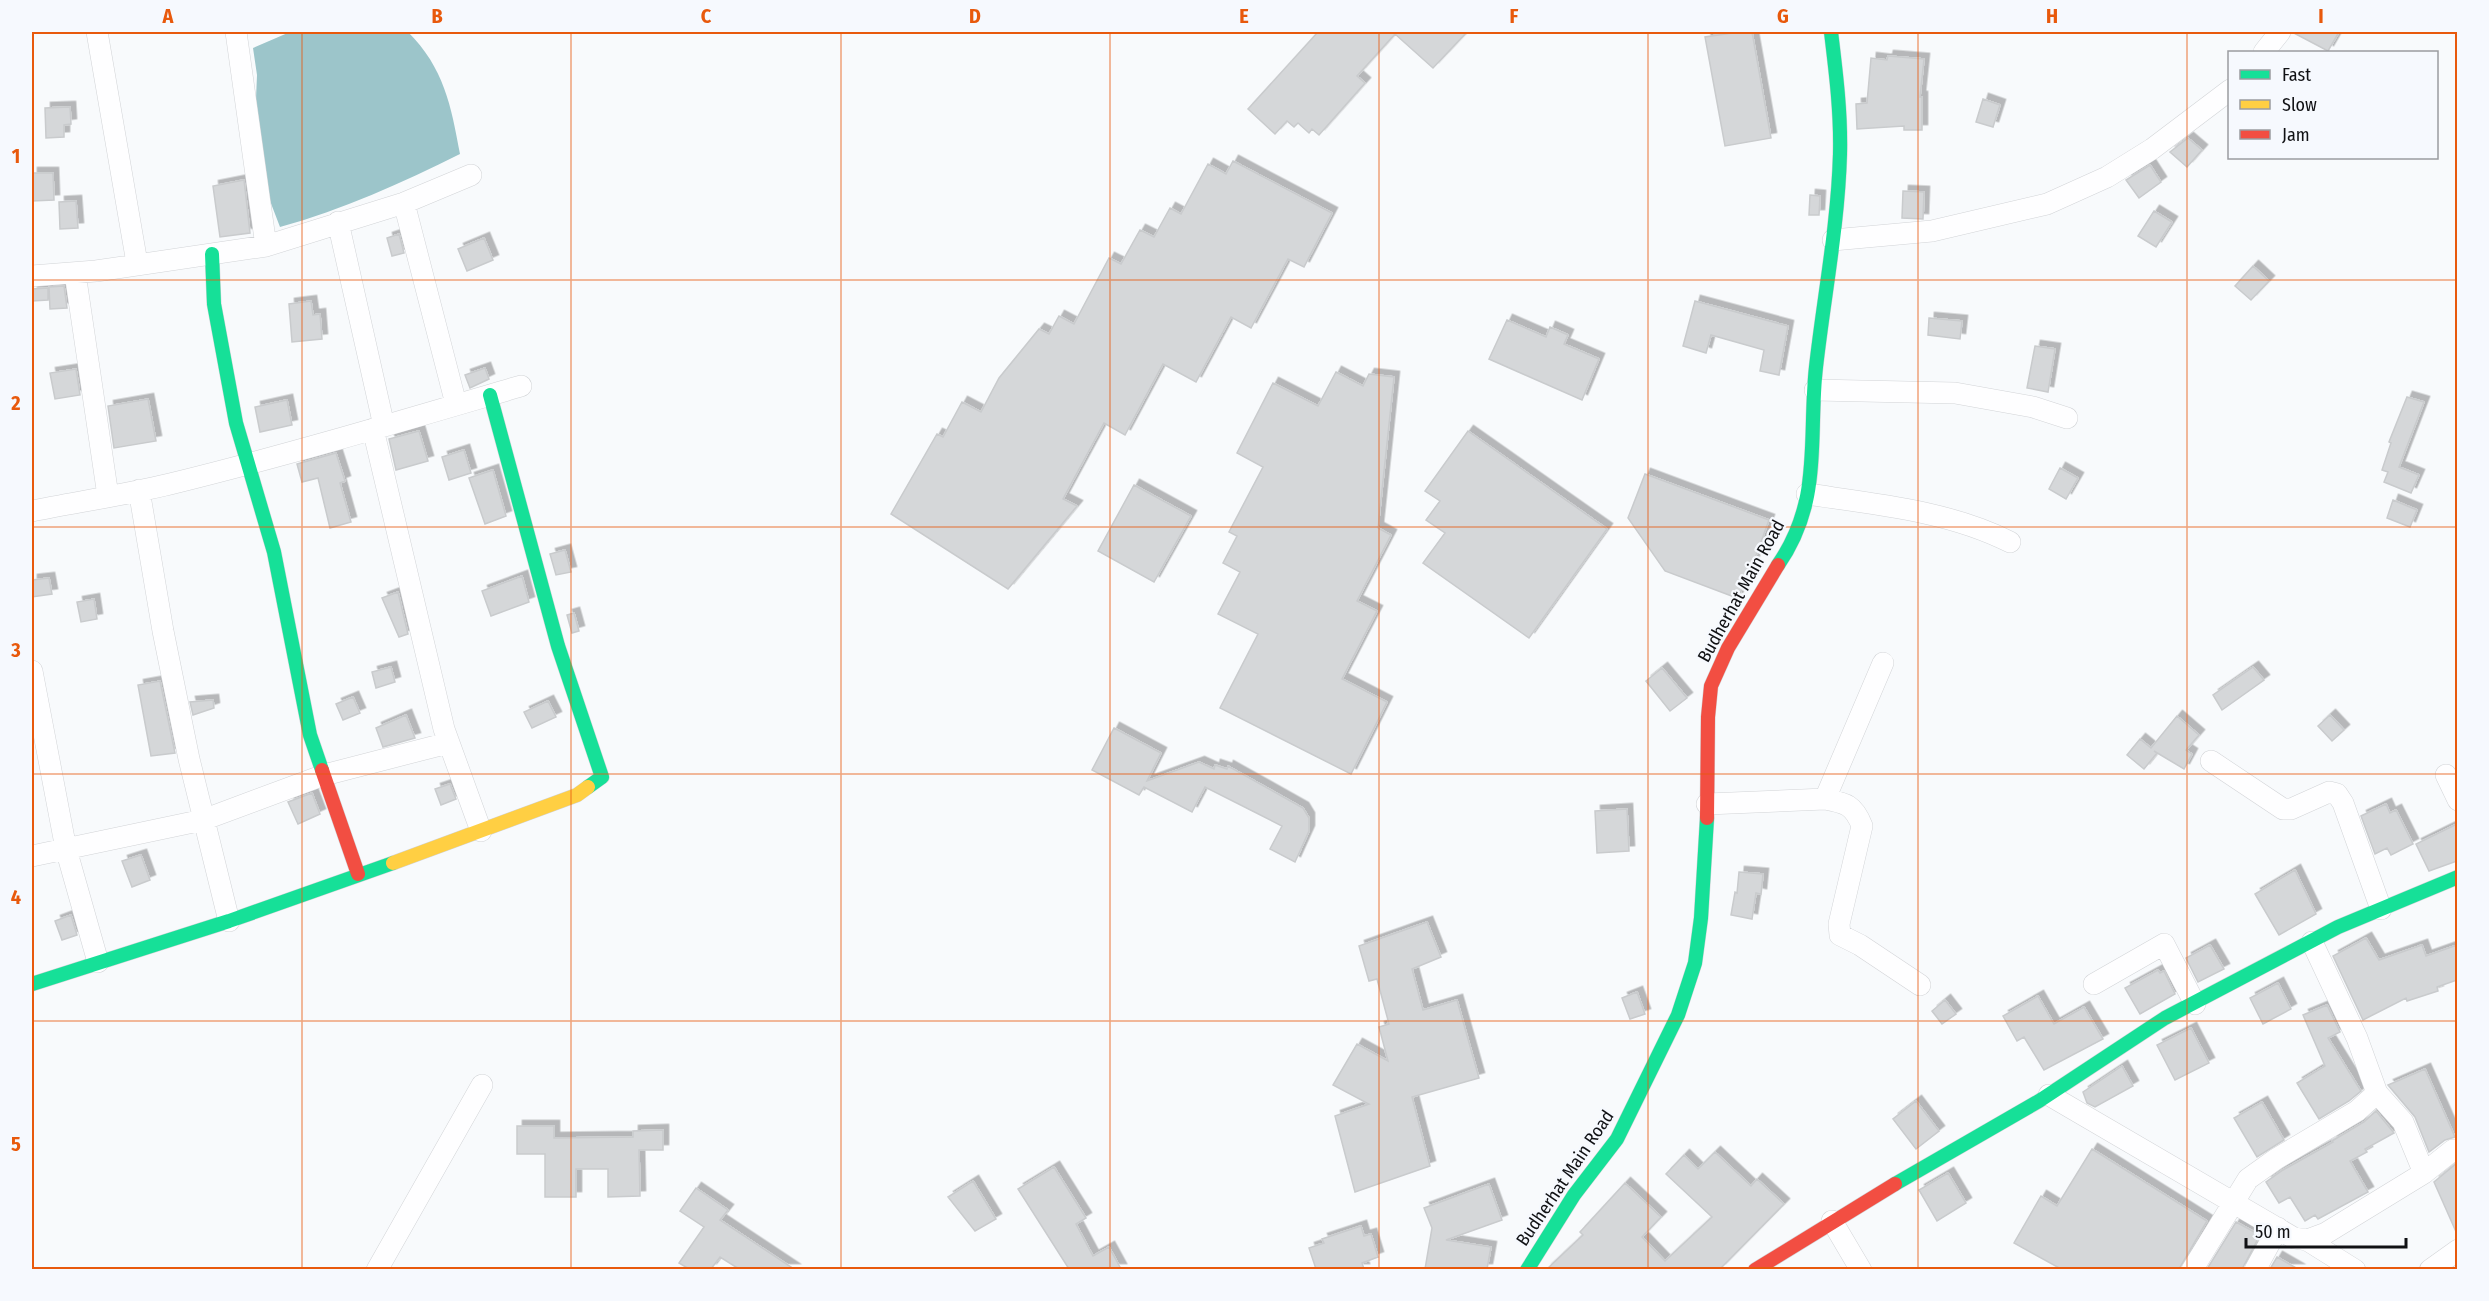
<svg xmlns="http://www.w3.org/2000/svg" width="2489" height="1301" font-family="'Fira Sans Condensed',sans-serif">
  <defs>
    <filter id="shadow"><feDropShadow dx="5.5" dy="-5.5" stdDeviation="0" flood-color="#0004"/></filter>
  </defs>
  <rect width="100%" height="100%" fill="#f8fafc"/>
  <path fill="#9cc5ca" d="M290 32H408C444 68 451 105 460 154 402 183 342 210 280 227L267 193 255 123 257 75 253 48Z"/>
  <path fill="#d5d7d9" stroke="#c9cbcd" stroke-width="1.5" filter="url(#shadow)" d="M1318 32H1467L1433 68 1395 34 1357 76 1365 83 1319 135 1312 129 1309 133 1298 123 1294 127 1287 121 1275 134 1248 109Z
    M1739 32H1752L1771 138 1725 146 1705 37Z
    M2292 32H2339L2328 51Z
    M1888 56 1924 59 1920 97H1922V130H1904V126L1857 129 1856 104 1867 103 1871 58 1887 60Z
    M1983 99 2000 105 1993 127 1976 122Z
    M70 107 71 124 64 125V137L46 138 45 108Z
    M2188 138 2202 150 2187 167 2170 152Z
    M1233 161 1332 213 1304 267 1288 259 1251 328 1231 317 1196 382 1163 364 1125 435 1104 423 1063 499 1077 506 1008 589 891 514 937 434 943 437 962 402 981 412 999 378 1039 329 1049 334 1059 316 1074 324 1109 258 1121 264 1140 230 1154 237 1170 208 1181 214 1208 164 1226 174Z
    M2150 165 2161 182 2139 198 2126 180Z
    M32 173H53L54 200 32 201Z
    M244 180 250 233 220 237 213 186Z
    M1903 191 1924 192 1923 219 1902 218Z
    M1810 195 1820 196 1819 215H1809Z
    M76 201 78 228 60 229 59 202Z
    M2154 211 2172 222 2156 247 2138 236Z
    M399 234 404 253 392 256 387 238Z
    M484 238 493 260 467 271 458 249Z
    M2253 266 2269 281 2251 300 2235 286Z
    M64 286 67 308 50 309 49 287Z
    M48 288V300L32 301V289Z
    M311 301 313 315 320 314 322 339 292 342 289 304Z
    M1695 301 1788 326 1779 375 1760 371 1764 350 1711 335 1706 353 1683 346Z
    M1929 318 1962 321 1960 339 1928 335Z
    M1507 320 1546 337 1550 327 1568 335 1564 344 1599 359 1582 400 1489 359Z
    M2035 346 2055 349 2048 392 2027 388Z
    M485 368 489 379 470 388 465 375Z
    M76 369 80 395 55 399 50 373Z
    M1336 372 1363 386 1369 374 1394 377 1378 528 1391 535 1357 601 1377 611 1342 679 1387 702 1351 774 1220 708 1258 634 1218 614 1240 572 1223 563 1237 536 1229 532 1263 467 1237 453 1273 383 1318 406Z
    M2407 397 2424 402 2399 467 2419 475 2411 493 2384 482 2388 472 2382 470 2391 443 2389 442Z
    M148 399 156 441 114 448 108 406Z
    M287 400 292 425 260 432 255 407Z
    M419 431 428 461 396 470 389 439Z
    M1468 431 1607 529 1529 638 1423 563 1445 533 1426 520 1440 501 1425 491Z
    M464 450 471 473 449 480 442 457Z
    M336 453 345 481 340 483 351 522 330 528 318 478 302 482 297 464Z
    M2060 468 2078 478 2066 499 2049 489Z
    M493 470 506 516 485 524 469 478Z
    M1645 474 1769 520 1746 583 1737 598 1665 571 1628 518Z
    M1134 485 1191 516 1154 582 1098 551Z
    M2393 500 2417 510 2410 527 2387 518Z
    M565 550 571 572 556 575 550 554Z
    M522 576 529 602 491 616 482 591Z
    M49 578 52 594 32 597V580Z
    M398 592 408 634 399 637 382 598Z
    M94 599 97 619 81 622 77 602Z
    M574 613 579 631 572 633 567 615Z
    M391 667 395 682 376 688 372 672Z
    M2253 667 2264 680 2222 710 2213 695Z
    M1662 668 1687 698 1670 711 1646 681Z
    M160 681 175 753 151 756 138 685Z
    M353 697 360 713 343 720 336 704Z
    M213 700 214 708 193 715 190 702Z
    M548 701 556 717 532 728 524 712Z
    M406 715 415 738 383 747 376 728Z
    M2330 715 2344 730 2332 741 2318 726Z
    M2177 716 2199 735 2186 750 2192 754 2184 769 2154 751 2157 753 2144 769 2127 755 2140 739 2151 748Z
    M1114 728 1161 753 1147 781 1199 762 1214 769 1215 765 1227 769 1228 766 1303 808 1309 818V831L1295 862 1270 849 1282 826 1205 787 1192 812 1144 787 1139 795 1092 770Z
    M450 784 456 799 441 805 435 789Z
    M312 793 320 814 298 824 288 802Z
    M2386 804 2390 813 2396 810 2413 844 2391 855 2387 848 2375 854 2361 816Z
    M1627 809 1629 851 1597 853 1595 811Z
    M2457 824V861L2429 871 2416 844Z
    M141 855 150 880 132 887 122 861Z
    M2295 870 2316 914 2279 935 2255 894Z
    M1739 872 1763 874 1761 894 1756 893 1752 919 1731 915 1735 892 1737 893Z
    M71 915 77 935 62 940 55 921Z
    M1427 922 1441 957 1412 969 1423 1010 1457 1000 1479 1078 1412 1097 1430 1166 1355 1192 1335 1116 1369 1104 1333 1085 1357 1044 1388 1061 1379 1027 1389 1024 1377 979 1369 981 1359 946Z
    M2366 938 2379 960 2422 945 2426 956 2457 945V980L2437 987 2438 991 2407 1001 2406 998 2363 1020 2333 956Z
    M2210 945 2224 969 2198 982 2186 958Z
    M2158 970 2160 973 2164 971 2175 994 2140 1014 2125 988Z
    M2278 983 2291 1009 2263 1024 2250 998Z
    M1637 992 1645 1014 1630 1019 1622 998Z
    M2038 996 2054 1024 2084 1007 2103 1039 2044 1070 2024 1037 2017 1041 2003 1016Z
    M1945 1000 1956 1014 1942 1024 1932 1011Z
    M2327 1005 2340 1032 2328 1038 2361 1091 2349 1101 2319 1119 2297 1083 2325 1066 2303 1015Z
    M2191 1028 2209 1063 2175 1080 2157 1045Z
    M2122 1066 2133 1086 2095 1107 2087 1103 2083 1092Z
    M2425 1069 2455 1137 2445 1140 2429 1152 2415 1117 2388 1085Z
    M1916 1101 1939 1131 1916 1149 1893 1119Z
    M2262 1102 2284 1140 2257 1157 2234 1118Z
    M2376 1111 2394 1133 2365 1149 2367 1152 2350 1161 2368 1192 2318 1219 2315 1215 2305 1221 2290 1197 2279 1203 2266 1182 2283 1170 2333 1142 2332 1141 2364 1122Z
    M517 1126H554V1138L633 1137V1131L663 1130V1150H639L640 1196 608 1197V1169H576V1197H545V1154H517Z
    M2092 1149 2207 1221 2179 1269H2061L2014 1243 2041 1196 2057 1206Z
    M1715 1152 1751 1186 1757 1179 1784 1204 1720 1269H1547L1583 1235 1580 1232 1625 1183 1661 1217 1642 1237 1665 1261 1712 1217 1666 1174 1684 1155 1698 1169Z
    M2457 1163V1234L2434 1182Z
    M1054 1167 1086 1218 1076 1224 1093 1256 1109 1247 1121 1269H1069L1018 1189Z
    M1948 1173 1966 1203 1937 1221 1919 1190Z
    M973 1181 996 1219 975 1231 948 1197Z
    M1489 1184 1502 1220 1446 1240 1491 1247 1487 1269H1425L1432 1228 1424 1208Z
    M696 1188 728 1210 720 1220 794 1269H739L720 1257 711 1269H689L679 1263 704 1227 680 1211Z
    M2236 1222 2260 1235 2242 1269H2207Z
    M1361 1226 1364 1236 1371 1234 1378 1257 1362 1263 1364 1269H1316L1309 1248 1324 1243 1322 1239Z
    M2277 1257 2298 1269H2270Z"/>
  <g fill="none" stroke-linecap="round" stroke-linejoin="round">
    <g stroke="#d2d4d7" stroke-width="22">
      <path id="street" d="M97 32 137 263
        M236 32 266 246
        M2264 52 2280 32
        M404 203 456 404
        M338 222 384 426
        M1833 240 1932 231 2047 204 2107 177 2152 149 2230 90
        M75 273 108 496
        M32 276 96 271 266 246 404 203 471 175
        M1815 390 1955 393 2033 407 2067 418
        M373 429 444 729 481 831
        M139 490 163 631 189 759 229 921
        M1807 494C1875 504 1949 511 2010 542
        M32 511C77 502 124 495 170 484 288 455 405 420 521 386
        M32 671 66 849 98 962
        M2211 761 2283 809H2291L2329 792 2337 794 2343 803 2381 909
        M2446 775 2458 800
        M1825 799 1883 663
        M1707 804 1825 799C1846 803 1854 805 1862 826L1839 924 1840 935 1860 945 1920 985
        M32 856 203 820 324 775 448 743
        M2312 942 2357 1038 2377 1093 2403 1122 2424 1173
        M2094 984 2164 944 2195 1004
        M2049 1095 2294 1238 2307 1240 2326 1233 2424 1173 2453 1150H2458
        M1832 1221 1861 1270
        M2307 1240 2355 1270
        M377 1270 482 1085
        M2192 1270 2248 1179 2276 1159 2357 1111 2377 1093
        M2255 1270 2278 1228
        M2430 1270 2458 1250"/>
    </g>
    <g stroke="#d2d4d7" stroke-width="15">
      <path id="fast" d="M212 254 214 304 236 423 274 552 310 735 322 770
        M490 395 558 646 602 777 588 787
        M1778 565C1823 500 1808 439 1816 367 1824 296 1838 226 1840 154 1841 113 1836 73 1831 32
        M32 984 229 921 393 863
        M1895 1184 2039 1101 2165 1018 2338 927 2458 877
        M1527 1270 1574 1195 1617 1139 1678 1015 1695 963 1701 918 1707 818"/>
    </g>
    <g stroke="#d2d4d7" stroke-width="15">
      <path id="slow" d="M393 863 577 795 588 787"/>
    </g>
    <g stroke="#d2d4d7" stroke-width="15">
      <path id="jam" d="M322 770 358 874
        M1707 818 1708 717 1711 686 1728 648 1778 565
        M1755 1270 1895 1184"/>
    </g>
    <use href="#street" stroke="#fefeff" stroke-width="21"/>
    <use href="#fast" stroke="#16e098" stroke-width="14"/>
    <use href="#slow" stroke="#ffcf43" stroke-width="14"/>
    <use href="#jam" stroke="#f24e42" stroke-width="14"/>
  </g>
  <path fill="none" stroke="#e8590c" stroke-width="1.5" stroke-opacity="0.55" d="M302 32V1270M571 32V1270M841 32V1270M1110 32V1270M1379 32V1270M1648 32V1270M1918 32V1270M2187 32V1270M32 280H2458M32 527H2458M32 774H2458M32 1021H2458"/>
  <g text-anchor="middle" dominant-baseline="central" stroke-width="4.5" stroke-linejoin="round" paint-order="stroke">
    <g font-size="18" fill="#101114" stroke="#f6f9fe">
      <text transform="translate(1741 591) rotate(-61)">Budherhat Main Road</text>
      <text transform="translate(1565 1178) rotate(-56)">Budherhat Main Road</text>
    </g>
  </g>
  <rect width="2489" height="1301" fill="none" stroke="#f6f9fe" stroke-width="66"/>
  <rect x="2228" y="51" width="210" height="108" fill="#f6f9fe" stroke="#9a9ca0" stroke-width="1.5"/>
  <rect x="2240" y="70" width="30" height="9" fill="#16e098" stroke="#9a9ca0" stroke-width="1.5"/>
  <text x="2282" y="81" font-size="18" fill="#101114">Fast</text>
  <rect x="2240" y="100" width="30" height="9" fill="#ffcf43" stroke="#9a9ca0" stroke-width="1.5"/>
  <text x="2282" y="111" font-size="18" fill="#101114">Slow</text>
  <rect x="2240" y="130" width="30" height="9" fill="#f24e42" stroke="#9a9ca0" stroke-width="1.5"/>
  <text x="2282" y="141" font-size="18" fill="#101114">Jam</text>
  <path d="M2246 1238v9h160v-9" fill="none" stroke="#101114" stroke-width="3"/>
  <text x="2255" y="1238" font-size="18" fill="#101114" stroke="#f6f9fe" stroke-width="4.5" paint-order="stroke">50 m</text>
  <rect x="33" y="33" width="2423" height="1235" fill="none" stroke="#e8590c" stroke-width="2"/>
  <g font-size="20" text-anchor="middle" font-weight="bold" fill="#e8590c">
    <text x="168" y="23">A</text>
    <text x="437" y="23">B</text>
    <text x="706" y="23">C</text>
    <text x="975" y="23">D</text>
    <text x="1244" y="23">E</text>
    <text x="1514" y="23">F</text>
    <text x="1783" y="23">G</text>
    <text x="2052" y="23">H</text>
    <text x="2321" y="23">I</text>
    <text x="16" y="163">1</text>
    <text x="16" y="410">2</text>
    <text x="16" y="657">3</text>
    <text x="16" y="904">4</text>
    <text x="16" y="1151">5</text>
  </g>
</svg>
